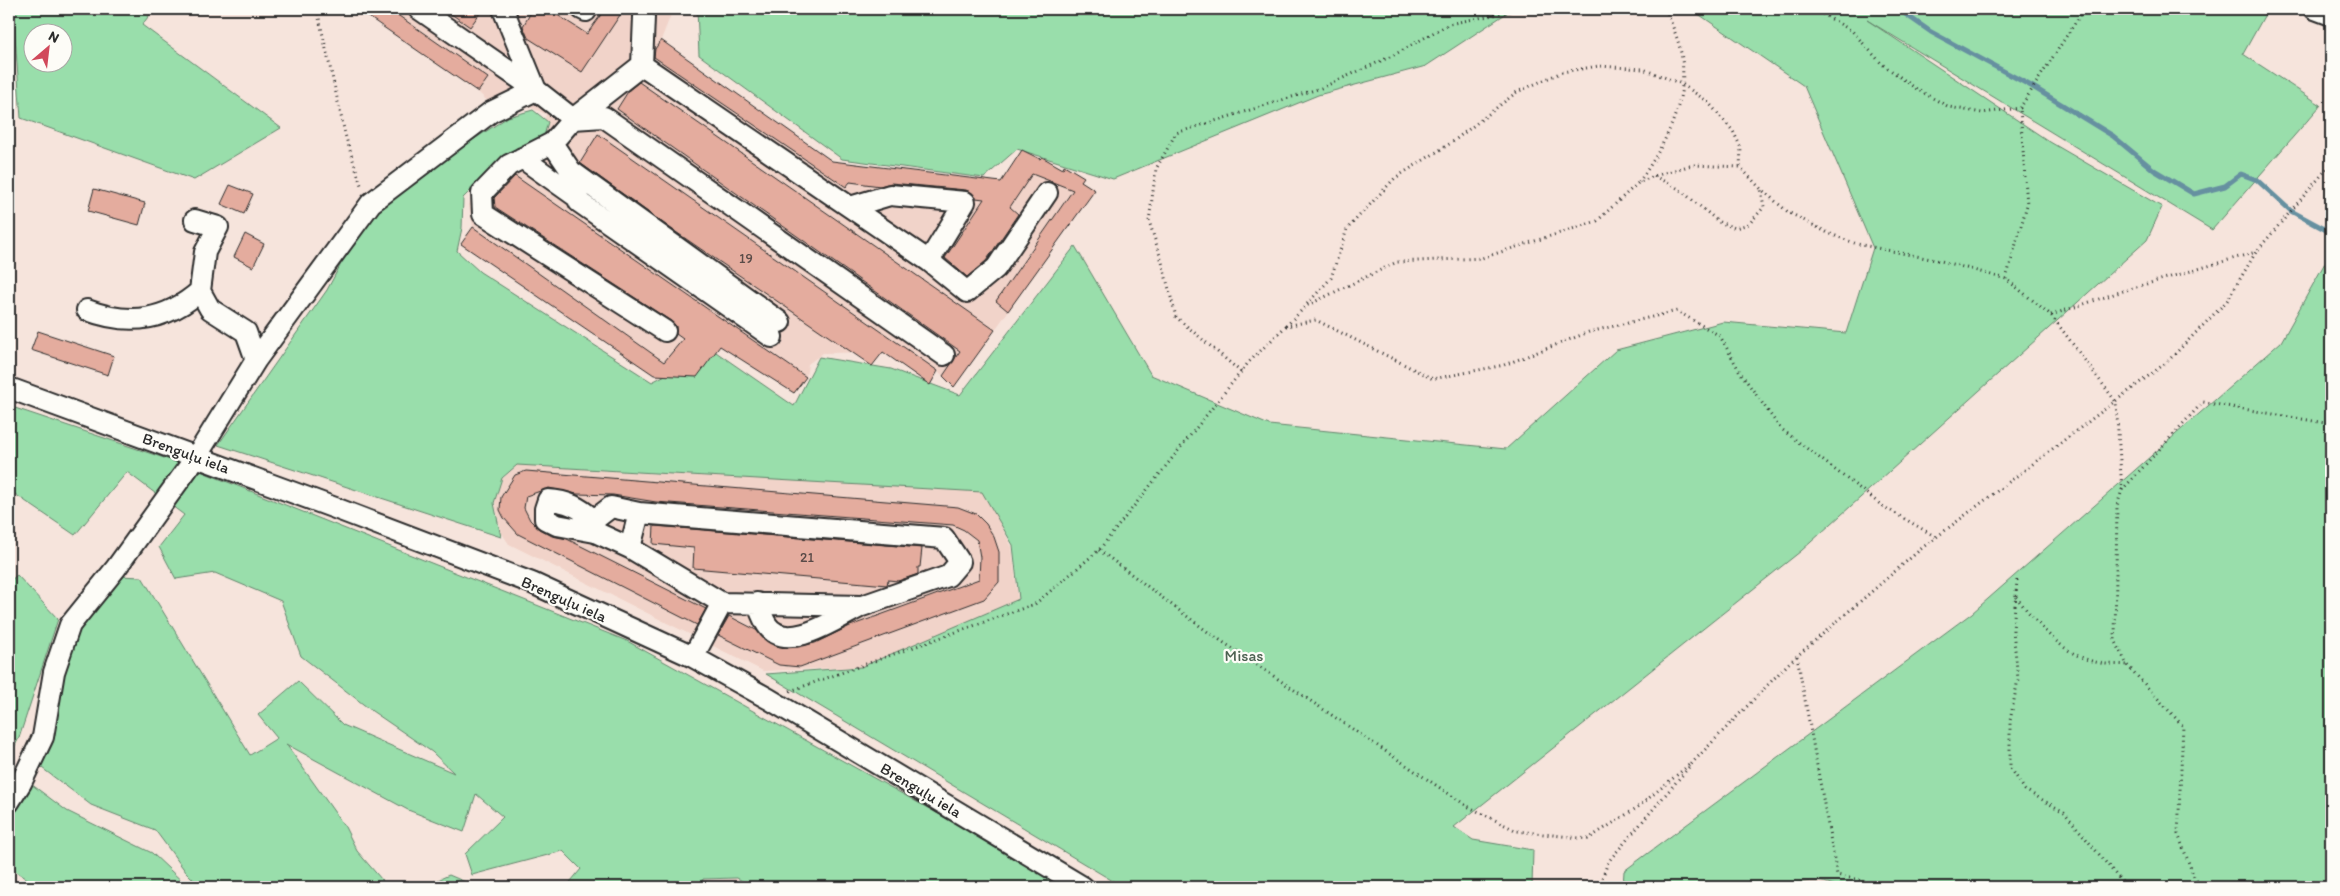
<svg xmlns="http://www.w3.org/2000/svg" width="2340" height="896" font-family="Itim,sans-serif">
  <rect width="100%" height="100%" fill="#f6e4dc"/>
  <filter id="ink" filterUnits="userSpaceOnUse"><feTurbulence type="fractalNoise" baseFrequency=".02" numOctaves="2"/><feDisplacementMap in="SourceGraphic" scale="10" xChannelSelector="R" yChannelSelector="G"/><feConvolveMatrix kernelMatrix="1 2 1 2 8 2 1 2 1" color-interpolation-filters="sRGB"/></filter>
  <g filter="url(#ink)">
    <path fill="#f1d3c9" d="M357 9H675L670 17 661 40 832 161 1001 182 1022 150 1040 159 1042 157 1062 168 1064 165 1084 177 1082 181 1095 190 954 387 938 371 930 385 883 352 823 353 808 364 806 377 794 393 720 346 697 377 654 375 461 244 473 227 469 205 476 189 541 140 546 114 522 104 501 114 478 92Z
      M518 464 644 473 983 490 1012 547 1018 600 862 667 763 671 509 544 501 532 495 502 502 479Z
      M736 879 750 887H702L703 882Z"/>
    <path fill="#99deab" stroke="#62846b" fill-rule="evenodd" d="M13 9H154L142 25 281 128 194 180 21 118ZM32 32H62V62H32Z
      M697 9H1513L1426 66 1318 95 1113 179 1017 149 984 178 842 159 699 55Z
      M1691 9H2268L2243 54 2321 105 2212 230 1867 20 2050 142 2162 207 2147 240 1801 551 1454 827 1473 840 1533 850 1532 887H1123L766 674 861 667 1019 599 1013 545 982 492 517 465 502 478 494 503 501 537 218 445 327 290 365 219 439 162 508 117 533 110 548 122 544 136 509 152 463 198 462 228 457 251 480 272 652 382 713 350 794 406 819 357 891 369 960 395 1075 246 1151 375 1269 425 1506 449 1616 350 1723 322 1846 333 1873 248 1804 86Z
      M2331 252V887H1838C1821 878 1800 881 1783 887H1623L1624 871 1972 613 2281 342Z
      M9 406 185 465 627 641 1070 887H753L737 878 703 879 701 887H566L581 869 563 851 472 875 465 854 503 817 476 794 464 832 408 810 286 744 345 827 357 851 388 887H201L186 872 155 830 91 805 34 762 58 676 66 667 71 634 119 576 142 577 250 755 277 738 258 715 298 681 343 725 454 773 432 752 372 711 301 656 281 601 215 573 176 579 159 547 184 515 127 472 75 535 9 490Z
      M17 575 58 619 19 738 9 757V582Z
      M27 781 67 811 152 853 188 887H30L29 880 9 867V812Z
      M449 875 477 887H422Z"/>
    <g fill="none" stroke-linecap="round" stroke-linejoin="round">
      <path stroke="#6690a0" stroke-width="5" d="M1898 9 1931 32 2033 87 2113 136 2154 170 2194 194 2225 186 2241 174 2257 180 2291 211 2330 232"/>
    </g>
    <path fill="#e4ac9e" stroke="#2b2b2b" d="M357 9H389L488 78 478 92Z
      M444 9H483L470 27Z
      M533 9H548L587 34 605 9H624L582 72 528 38 523 26Z
      M661 40 832 161 1001 182 1022 150 1040 159 1042 157 1063 169 1064 165 1084 177 1081 181 1095 190 1008 311 996 301 1073 190 1032 174 1010 207 1018 214 986 261 967 277 945 258 984 199 976 198 972 193 966 190 891 183 880 186 850 182 846 187 654 57 655 49Z
      M639 82 995 330 954 387 943 376 960 351 617 109 629 90Z
      M598 134 938 371 930 385 883 352 872 366 670 228 580 163Z
      M515 176 806 377 794 393 720 346 697 377 654 375 461 244 473 227 664 362 683 339 676 334V326L671 321 495 207 494 198Z
      M230 185 253 194 244 214 221 204Z
      M94 189 145 203 139 225 88 211Z
      M245 234 264 244 253 267 234 257Z
      M38 331 114 356 108 375 31 350Z
      M526 471 958 507 976 514 986 524 994 537 999 552V582L984 599 800 667 779 665 718 635 729 616 756 630 772 644 787 648 815 643 850 626 979 579 980 557 977 540 964 530 953 525 656 502 613 495 577 494 549 488 526 496 524 508 530 520 539 529 552 536 567 539 706 609 697 625 518 534 504 518 500 510 501 497 515 475Z
      M654 526 922 548 920 567H918V574L898 581 888 580 887 585 693 568 694 548 653 544Z"/>
    <g fill="none" stroke-linecap="round" stroke-linejoin="round">
      <g stroke="#2b2b2b" stroke-width="24">
        <path id="minor" d="M503 9 536 90 573 119 552 143 509 165 482 193 483 214 665 331
          M582 9 586 11 587 9
          M2315 9 2331 15
          M642 65 644 17
          M552 143 571 171 780 322
          M522 158 577 197
          M571 171 579 202 772 337
          M850 207 890 195 965 202 929 261
          M195 220 218 227 205 252 200 291 210 309 246 332 256 360
          M87 310C129 326 166 321 200 291
          M944 355 604 117 573 119 642 65 929 261 967 292 996 268 1047 193
          M9 388 335 508 532 583 693 657 769 699 1083 887
          M594 520C579 507 568 501 548 500L545 509V519L557 525 595 532
          M630 548 595 532 594 520 611 507 639 513
          M757 603C760 610 763 619 767 625 786 654 836 619 858 608
          M693 657 722 603 862 606 948 576 960 562 944 538 639 513 630 548 722 603
          M9 802 21 783 43 737 54 672 70 625 116 568 196 457 256 360 371 203 491 112 536 90 419 9"/>
      </g>
      <path stroke="#2b2b2b" stroke-width="3" stroke-dasharray="1 4" stroke-linecap="butt" d="M317 9 346 138 362 188
        M1814 9 1852 31 1882 64 1918 90 1949 107 1982 113 2020 108 2084 9
        M1654 176 1679 189 1719 222 1735 228 1749 224 1764 207 1761 190
        M1639 182C1664 146 1690 100 1681 53 1678 38 1671 23 1666 9
        M2006 279 2027 205 2020 108
        M1307 304 1331 278 1347 229 1395 178 1451 143 1517 92 1562 72 1599 66 1643 69 1682 84 1708 102 1733 131 1741 148 1740 167
        M2051 315 2126 290 2256 252
        M1286 326 1306 306 1397 262 1482 258 1597 221 1638 183 1654 176 1692 165 1740 167 1761 189 1788 212 1828 233 1857 244 1941 261 2006 279 2051 315 2116 402 2122 490 2117 506 2115 640 2127 665 2183 726 2178 834 2194 877 2201 887
        M1241 372 1176 317 1162 262 1149 221 1156 169 1176 133 1321 88 1392 56 1449 24 1522 9
        M2122 490 2203 402 2331 424
        M1099 550 1208 632 1467 806 1517 831 1588 839 1638 807 1689 765
        M2017 580 2013 630 2018 679 2010 721V767L2025 790 2064 812 2126 887
        M2016 597C2039 625 2062 656 2100 663 2108 665 2118 664 2127 665
        M1797 656 1837 875 1890 887
        M790 691 1035 604 1099 550 1248 363 1286 326 1316 320 1433 379 1504 365 1589 332 1677 311 1720 336 1740 372 1780 428 1884 507 1936 537
        M1599 887 1608 862 1695 760 1789 663 1922 548 2167 362 2227 301 2256 252 2331 164"/>
      <use href="#minor" stroke="#fdfcf7" stroke-width="20"/>
    </g>
  </g>
  <g text-anchor="middle" dominant-baseline="central" stroke-width="4.5" stroke-linejoin="round" paint-order="stroke">
    <g font-size="14" fill="#594b48">
      <text x="746" y="258">19</text>
      <text x="807" y="557">21</text>
    </g>
    <g font-size="16" fill="#2b2b2b" stroke="#fdfcf7">
      <text transform="translate(186 453) rotate(20)">Brenguļu iela</text>
      <text transform="translate(564 599) rotate(24)">Brenguļu iela</text>
      <text transform="translate(921 790) rotate(31)">Brenguļu iela</text>
    </g>
    <g font-size="16" fill="#4c6151" stroke="#fdfcf7">
      <text x="1244" y="655">Misas</text>
    </g>
  </g>
  <rect width="2340" height="896" fill="none" stroke="#fdfcf7" stroke-width="30"/>
  <rect x="15" y="15" width="2310" height="866" fill="none" stroke="#2b2b2b" stroke-width="2" filter="url(#ink)"/>
  <g transform="translate(48 48) rotate(28)"><circle r="24" fill="#fdfcf7" stroke="#a9a8a5"/>
  <path d="M0-4L9 19L0 12L-9 19Z" fill="#d1495b"/>
  <text y="-8" font-size="14" font-weight="bold" text-anchor="middle" fill="#2b2b2b">N</text>
  </g>
</svg>
